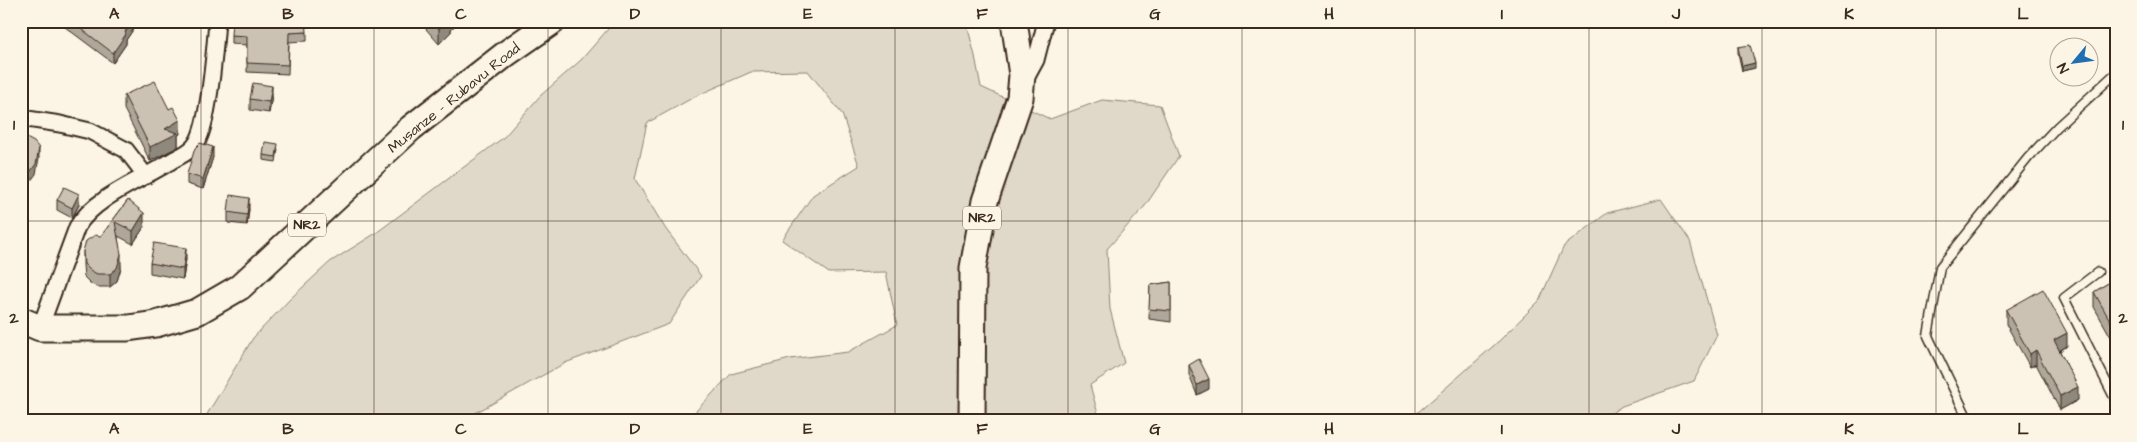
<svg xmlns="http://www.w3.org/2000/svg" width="2137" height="442" font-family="'Architects Daughter',sans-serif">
  <rect width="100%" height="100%" fill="#fcf5e5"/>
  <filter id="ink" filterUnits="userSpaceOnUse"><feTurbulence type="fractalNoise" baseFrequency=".02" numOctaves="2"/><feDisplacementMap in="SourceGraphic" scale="10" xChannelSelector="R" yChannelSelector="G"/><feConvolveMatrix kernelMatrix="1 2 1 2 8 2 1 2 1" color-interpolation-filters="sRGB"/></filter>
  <g filter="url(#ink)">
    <path fill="#e0d8c8" stroke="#8e8173" d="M615 21H966L975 56 981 87 1050 119 1102 100 1160 105 1179 156 1145 206 1107 249 1110 309 1124 363 1090 385 1100 421H682L694 413 731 374 790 359 848 352 897 325 886 272 829 273 782 240 813 195 859 166 842 114 808 71 751 72 696 96 647 123 635 179 665 228 701 276 669 324 565 363 461 421H203L253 338 290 299 330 262 376 233 504 137 540 96 581 60Z
      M1661 199 1690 241 1717 335 1694 381 1622 406 1600 421H1408L1499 341 1539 301 1564 246 1607 213Z"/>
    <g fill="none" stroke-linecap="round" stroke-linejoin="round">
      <g stroke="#3b2a1e" stroke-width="11">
        <path id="service" d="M2098 272 2064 298 2116 401
          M1969 421 1928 336 1940 267 2028 158 2057 127 2116 73"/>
      </g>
      <g stroke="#3b2a1e" stroke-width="19">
        <path id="minor" d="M1024 82 1036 60 1046 21
          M21 118 60 124 90 131 126 150 146 176
          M40 328 77 227C94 197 144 179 173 160 180 156 190 152 195 145 209 128 215 46 217 21"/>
      </g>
      <g stroke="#3b2a1e" stroke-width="29">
        <path id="trunk" d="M21 320 40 328H128L156 324 197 312 240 287 411 128 507 53 553 21
          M972 421 973 268 985 201 1020 98 1022 75 1014 21"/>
      </g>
      <use href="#service" stroke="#fcf5e5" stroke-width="8"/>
      <use href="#minor" stroke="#fcf5e5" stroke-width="15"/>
      <use href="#trunk" stroke="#fcf5e5" stroke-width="25"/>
    </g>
    <path fill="#afa79a" stroke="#3b2a1e" d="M61 21H139L126 40V44L113 63 61 24Z
      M423 21H460L451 29V32L439 44 426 29V24Z
      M307 32V41L289 42 288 74 247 72V45L231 44V35Z
      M1738 47 1755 68 1742 71 1738 53Z
      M124 95 180 134 178 135V147L150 161 124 109Z
      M272 96 269 113 250 110V99Z
      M278 149 276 162 263 160V155Z
      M213 157 203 189 187 184V174Z
      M57 200 79 205 72 218 57 210Z
      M128 200 144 227 133 244 118 236 121 268 117 281 110 287H97L90 283 84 277 83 265V251L101 236Z
      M249 209 247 225 228 223V212Z
      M186 259 183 279 150 273V263Z
      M2116 278V346L2094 307V292Z
      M1171 282V322L1149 319 1150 285Z
      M2006 310 2067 346 2060 351 2078 400 2060 410 2036 364 2030 367 2006 324Z
      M1189 365 1209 389 1197 395 1189 375Z"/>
    <path fill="#8f887d" stroke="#3b2a1e" d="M132 21H139L126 40V44L113 63V53Z
      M447 21H460L451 29V32L439 44V29Z
      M1755 63V68L1742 71V66Z
      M272 86V96L269 113V102Z
      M180 120V134L178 135V147L150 161V147L165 129Z
      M213 147V157L203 189V179Z
      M39 148V158L36 174 21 194V184Z
      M79 194V205L72 218V208Z
      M249 198V209L247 225V215Z
      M144 213V227L133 244V231Z
      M186 248V259L183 279V269Z
      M121 254V268L117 281 110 287V274Z
      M2067 333V346L2054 354V340Z
      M2036 350V364L2030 367V354Z
      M1209 379V389L1197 395V385Z
      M2078 387V400L2060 410V396Z"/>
    <path fill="#ccc2b3" stroke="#3b2a1e" d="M71 21H132L125 32 126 34 113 53Z
      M232 21H306L307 32 289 33 288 65 247 63V36L231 35Z
      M432 21H447L439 29Z
      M1750 45 1755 63 1742 66 1738 47Z
      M155 81 169 109 173 107 180 120 165 129 178 133 150 147 124 95Z
      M253 83 272 86 269 102 250 99Z
      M21 135 34 142 39 148 36 164 21 184Z
      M265 142 278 144 276 157 263 155Z
      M200 143 213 147 203 179 187 174 195 148Z
      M64 187 79 194 72 208 57 200Z
      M230 195 249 198 247 215 228 212Z
      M128 200 144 213 133 231 115 222 121 254 117 268 110 274H97L90 270 84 264 83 251 86 241 95 235 101 236Z
      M154 243 186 248 183 269 150 263Z
      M2116 278V331L2094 292Z
      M1171 282V311L1149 309 1150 285Z
      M2043 289 2067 333 2054 340 2078 387 2060 396 2036 350 2030 354 2006 310Z
      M1199 359 1209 379 1197 385 1189 365Z"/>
  </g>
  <path fill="none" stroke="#3b2a1e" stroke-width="1" stroke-opacity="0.55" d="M201 21V421M374 21V421M548 21V421M721 21V421M895 21V421M1068 21V421M1242 21V421M1415 21V421M1589 21V421M1762 21V421M1936 21V421M21 221H2116"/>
  <g text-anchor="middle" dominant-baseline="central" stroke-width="4" stroke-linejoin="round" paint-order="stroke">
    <g fill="#fcf5e5" stroke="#75675a" stroke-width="1">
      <rect x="963" y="206.5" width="38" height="23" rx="4"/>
      <rect x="288" y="213.5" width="38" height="23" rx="4"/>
    </g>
    <g font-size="14" font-weight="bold" fill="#3b2a1e">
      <text x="982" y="218">NR2</text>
      <text x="307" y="225">NR2</text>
    </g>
    <g font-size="15" fill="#3b2a1e" stroke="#fcf5e5">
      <text transform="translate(454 98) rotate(-39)">Musanze - Rubavu Road</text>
    </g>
  </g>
  <rect width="2137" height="442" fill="none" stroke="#fcf5e5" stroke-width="55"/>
  <g transform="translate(2074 62) rotate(241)"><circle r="24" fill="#fcf5e5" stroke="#afa495"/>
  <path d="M0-4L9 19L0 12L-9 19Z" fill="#1f6fb2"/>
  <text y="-8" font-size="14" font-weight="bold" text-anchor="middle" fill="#3b2a1e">N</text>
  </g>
  <rect x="28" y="28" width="2082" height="386" fill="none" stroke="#3b2a1e" stroke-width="2"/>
  <g font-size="16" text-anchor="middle" font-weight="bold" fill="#3b2a1e">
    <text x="114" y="19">A</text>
    <text x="288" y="19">B</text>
    <text x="461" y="19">C</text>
    <text x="635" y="19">D</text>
    <text x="808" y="19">E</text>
    <text x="982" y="19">F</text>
    <text x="1155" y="19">G</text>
    <text x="1329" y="19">H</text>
    <text x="1502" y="19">I</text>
    <text x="1676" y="19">J</text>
    <text x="1849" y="19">K</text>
    <text x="2023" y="19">L</text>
    <text x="14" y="130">1</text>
    <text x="2123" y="130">1</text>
    <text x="14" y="323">2</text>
    <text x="2123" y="323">2</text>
    <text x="114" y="434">A</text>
    <text x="288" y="434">B</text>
    <text x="461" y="434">C</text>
    <text x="635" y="434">D</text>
    <text x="808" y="434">E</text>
    <text x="982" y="434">F</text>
    <text x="1155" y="434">G</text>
    <text x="1329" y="434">H</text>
    <text x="1502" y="434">I</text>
    <text x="1676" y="434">J</text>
    <text x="1849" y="434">K</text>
    <text x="2023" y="434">L</text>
  </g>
</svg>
